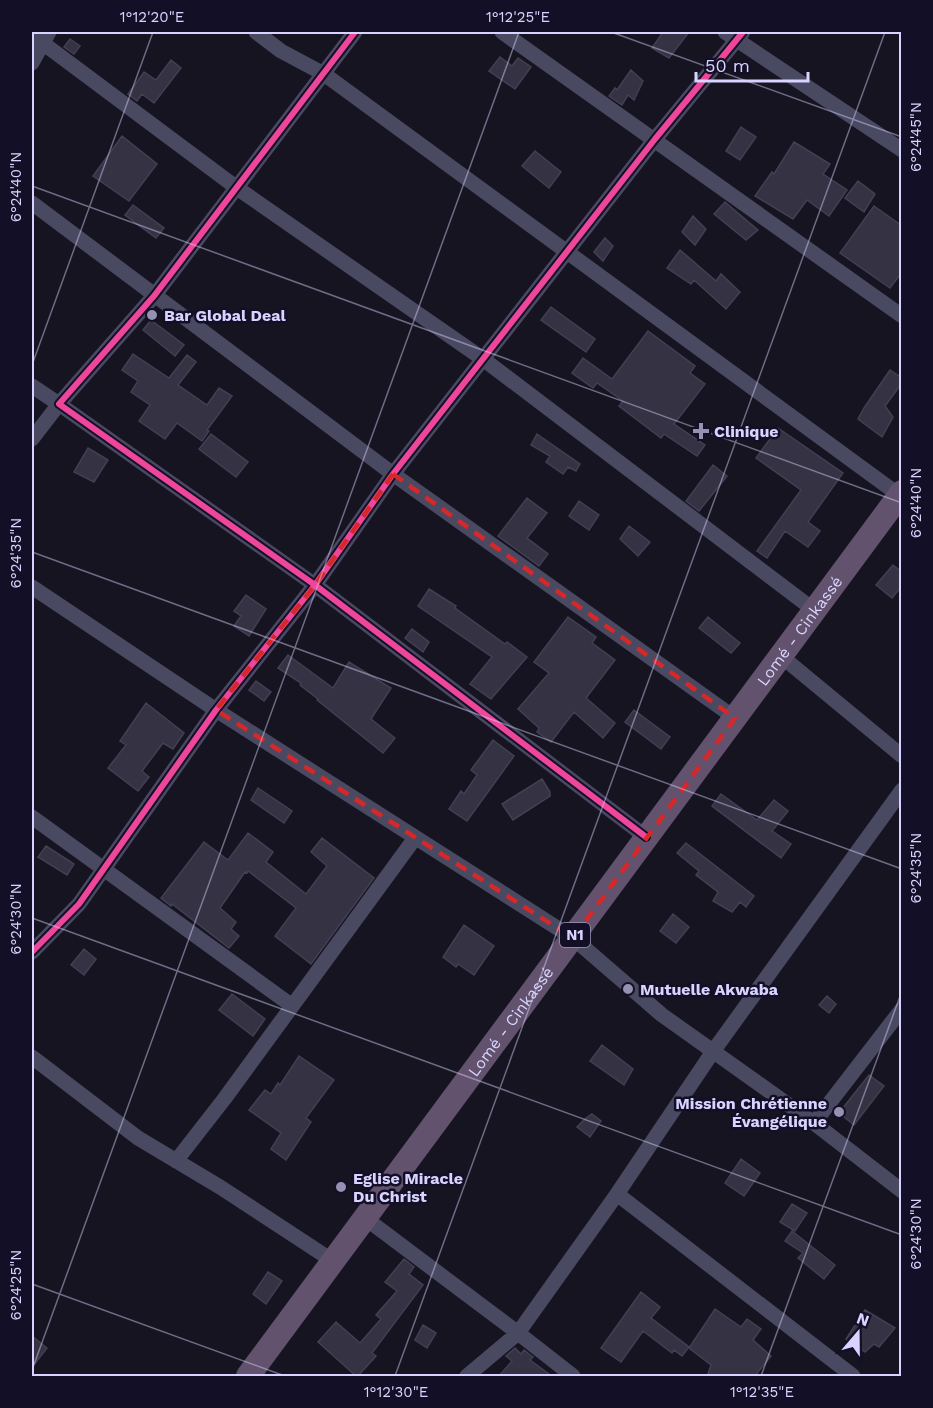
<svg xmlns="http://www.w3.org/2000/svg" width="933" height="1408" font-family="'Work Sans',sans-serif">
  <rect width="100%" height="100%" fill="#161421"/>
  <path fill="#343243" stroke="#433f54" stroke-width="1.5" d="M663 32H689L669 58 652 48Z
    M70 39 80 46 74 54 64 47Z
    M500 57 512 66 518 58 531 67 515 89 489 71Z
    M171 60 181 68 154 103 142 94 137 101 128 94 144 72 156 80Z
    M631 70 643 81 634 100 628 95 622 105 609 96 615 88 617 90Z
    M741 127 756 137 740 160 726 151Z
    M122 136 157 164 129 201 93 176Z
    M794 142 830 164 823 174 847 190 829 216 807 200 793 219 755 196 772 172 774 174Z
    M535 151 561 172 549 188 522 166Z
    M858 181 875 194 864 212 845 198Z
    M725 202 758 230 746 240 714 214Z
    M133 205 164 228 156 238 125 215Z
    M874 206 902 226V272L890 288 840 253Z
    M693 216 706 229 695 245 682 232Z
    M605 238 613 246 603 261 594 252Z
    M680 250 716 281 721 274 740 292 726 309 694 280 691 284 667 268Z
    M551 307 595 339 586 352 541 320Z
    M151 320 184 345 175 356 143 330Z
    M648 331 695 366 690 373 705 384 674 424 705 445 697 456 664 434 661 438 619 406 623 401 597 383 593 388 572 373 583 358 612 379Z
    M133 354 169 378 187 355 196 362 178 385 207 405 219 388 232 396 207 430 209 431 202 441 177 423 165 439 139 421 150 405 131 392 138 381 122 370Z
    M890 370 902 378V383L885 406 893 417 882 437 858 419 864 408Z
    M778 428 843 473 808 522 820 531 808 547 785 531 767 558 757 551 801 490 756 458Z
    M211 434 248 462 236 477 199 449Z
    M537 434 580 464 576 471 568 467 563 474 546 462 550 456 531 445Z
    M88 448 108 460 94 482 74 472Z
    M713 465 727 476 699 511 686 501Z
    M527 498 547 513 527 538 548 554 539 566 498 536Z
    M579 501 599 515 589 530 569 516Z
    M629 526 650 542 638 556 620 539Z
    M893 565 902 572V586L892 598 876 585Z
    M429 589 456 606 455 608 505 644 507 642 527 657 491 699 470 684 492 657 418 606Z
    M246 595 266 609 249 636 234 626 241 616 234 611Z
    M568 617 596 637 592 643 615 660 586 698 615 723 603 738 574 712 551 742 537 732 539 728 518 709 549 673 534 662Z
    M708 617 740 643 731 653 699 628Z
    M412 629 429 642 423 652 405 638Z
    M288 655 333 688 349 662 391 688 371 719 395 738 383 753 317 700 318 699 300 685 301 683 278 668Z
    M256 681 271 692 264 701 249 690Z
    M146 703 184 733 173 749 163 743 142 771 149 777 138 791 108 768 126 745 120 741Z
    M634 710 670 737 661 749 625 722Z
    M493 740 514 756 467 821 449 809 461 791 464 794 477 775 471 770Z
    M542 779 550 792V796L513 820 502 804Z
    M258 788 292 811 284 823 251 800Z
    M721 794 757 820 774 800 788 811 772 831 791 844 781 858 712 806Z
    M248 833 273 852 266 862 306 894 327 866 311 852 322 838 374 878 311 964 275 936 296 908 248 871 247 873 245 872 220 908 236 922 231 929 239 936 229 948 172 904 171 906 161 898 204 842 228 860Z
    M686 843 754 896 746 907 740 902 732 912 713 901 718 892 696 875 699 871 677 853Z
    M46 846 74 864 67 875 38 857Z
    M673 914 689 927 676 943 660 931Z
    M464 925 494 946 474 975 458 964 456 967 443 957Z
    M84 949 96 959 84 975 71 965Z
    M232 994 265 1019 253 1036 219 1010Z
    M827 996 836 1004 829 1013 819 1005Z
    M602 1045 633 1069 624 1085 590 1061Z
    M299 1056 334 1080 306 1118 311 1122 286 1160 271 1149 281 1133 249 1110 265 1090 271 1094 278 1083 280 1085Z
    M869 1075 884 1086 854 1125 839 1113Z
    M592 1114 601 1121 590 1137 577 1127 586 1118Z
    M741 1159 760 1173 744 1196 725 1183Z
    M792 1204 807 1213 795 1231 780 1222Z
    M792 1231 835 1265 824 1279 798 1258 803 1253 785 1241Z
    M404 1259 414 1267 409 1274 423 1285 372 1353 376 1356 357 1377 318 1342 336 1322 360 1343 381 1319 376 1315 397 1291 385 1282Z
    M268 1272 282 1281 266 1304 253 1294Z
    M641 1292 660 1307 651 1318 689 1347 682 1356 674 1350 672 1353 643 1331 621 1362 601 1348Z
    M715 1309 741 1327 747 1319 761 1329 753 1340 771 1356 754 1377H707L711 1365 689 1348Z
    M865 1310 895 1328 879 1347 874 1344 865 1352 846 1339Z
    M423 1325 436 1333 427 1348 415 1340Z
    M32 1336 47 1348 32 1367Z
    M515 1348 521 1354 524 1350 533 1357 530 1360 553 1377H498L512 1361 506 1356Z"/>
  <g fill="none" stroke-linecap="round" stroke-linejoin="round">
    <path stroke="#4a4962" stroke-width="15" d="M256 32 281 51 324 74 899 495
      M355 32 154 296 59 404 315 585 646 837
      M502 32 902 316
      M725 32 902 150
      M32 35 237 188 483 359 814 610
      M32 63 49 32
      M32 203 393 474 735 718
      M32 386 59 404 32 439
      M32 587 216 710 573 938 662 1015 814 1123 902 1191
      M781 656 902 756
      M32 817 291 1005
      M32 952 79 904 216 710 315 585 393 474 655 139 743 32
      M32 1057 138 1138 220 1187 333 1261
      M814 1123 902 1009
      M176 1161 225 1098 415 838
      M617 1194 853 1376
      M365 1218 518 1333 573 1376
      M467 1376 518 1333 617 1194 714 1050 902 790"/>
    <path stroke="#62526e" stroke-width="24" id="s1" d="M248 1376 902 492"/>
    <g stroke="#130f26" stroke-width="10">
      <path id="cycleway" d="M355 32 154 296 59 404 315 585 646 837
        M32 952 79 904 216 710 315 585 393 474 655 139 743 32"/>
    </g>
    <use href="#cycleway" stroke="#ed469a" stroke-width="6"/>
  </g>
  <path fill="none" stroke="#d62828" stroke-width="4.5" stroke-dasharray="12 8" stroke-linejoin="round" d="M393 474 735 718 573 938 216 710 315 585Z"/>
  <path fill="none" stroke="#d9d4ff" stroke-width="1.5" stroke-opacity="0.45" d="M611 32 902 137M32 186 902 503M32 365 153 32M32 552 902 869M32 918 902 1235M32 1284 285 1376M32 1370 519 32M395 1376 885 32M761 1376 902 991"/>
  <g fill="#9591b1" stroke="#130f26" stroke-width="2">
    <circle cx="152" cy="315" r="6"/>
    <path d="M698 422h6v6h6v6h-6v6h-6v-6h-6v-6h6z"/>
    <circle cx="628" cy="989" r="6"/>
    <circle cx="839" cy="1112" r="6"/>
    <circle cx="341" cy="1187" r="6"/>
  </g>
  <g text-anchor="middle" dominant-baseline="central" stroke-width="5" stroke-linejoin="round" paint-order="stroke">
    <rect fill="#130f26" stroke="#9e99be" stroke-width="1.5" x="560" y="923" width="30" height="24" rx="4.5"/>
    <g font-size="15" font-weight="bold" fill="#d9d4ff">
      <text x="575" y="935">N1</text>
    </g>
    <g font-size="16" font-weight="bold" fill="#d9d4ff" stroke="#130f26" text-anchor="start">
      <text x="164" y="315">Bar Global Deal</text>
      <text x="714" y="431">Clinique</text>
      <text x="640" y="989">Mutuelle Akwaba</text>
      <text x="827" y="1103" text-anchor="end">Mission Chrétienne<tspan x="827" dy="18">Évangélique</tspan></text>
      <text x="353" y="1178">Eglise Miracle<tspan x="353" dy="18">Du Christ</tspan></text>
    </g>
    <g font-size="16" fill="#d9d4ff" stroke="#130f26">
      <text stroke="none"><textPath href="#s1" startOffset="927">Lomé - Cinkassé</textPath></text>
      <text stroke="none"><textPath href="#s1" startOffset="441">Lomé - Cinkassé</textPath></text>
    </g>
  </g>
  <rect width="933" height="1408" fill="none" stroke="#130f26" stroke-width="66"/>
  <g transform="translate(858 1333) rotate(20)" stroke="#130f26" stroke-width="4.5" paint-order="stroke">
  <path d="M0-4.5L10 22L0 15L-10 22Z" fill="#d9d4ff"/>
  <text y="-9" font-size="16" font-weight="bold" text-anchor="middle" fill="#d9d4ff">N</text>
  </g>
  <path d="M696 72v9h112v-9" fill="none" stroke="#d9d4ff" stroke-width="3"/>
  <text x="705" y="72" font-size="18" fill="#d9d4ff" stroke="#130f26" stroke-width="4.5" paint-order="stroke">50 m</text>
  <rect x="33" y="33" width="867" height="1342" fill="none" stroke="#d9d4ff" stroke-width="2"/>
  <g font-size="15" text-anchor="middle" fill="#d9d4ff">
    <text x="152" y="22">1°12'20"E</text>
    <text x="518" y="22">1°12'25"E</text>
    <text transform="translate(916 137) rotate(-90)" y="5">6°24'45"N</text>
    <text transform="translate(16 187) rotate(-90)" y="5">6°24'40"N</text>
    <text transform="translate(916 503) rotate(-90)" y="5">6°24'40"N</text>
    <text transform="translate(16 553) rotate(-90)" y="5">6°24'35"N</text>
    <text transform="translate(916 868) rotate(-90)" y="5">6°24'35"N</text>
    <text transform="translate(16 919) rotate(-90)" y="5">6°24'30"N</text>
    <text transform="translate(916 1234) rotate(-90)" y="5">6°24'30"N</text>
    <text transform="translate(16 1285) rotate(-90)" y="5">6°24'25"N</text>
    <text x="396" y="1397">1°12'30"E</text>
    <text x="762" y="1397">1°12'35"E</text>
  </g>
</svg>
